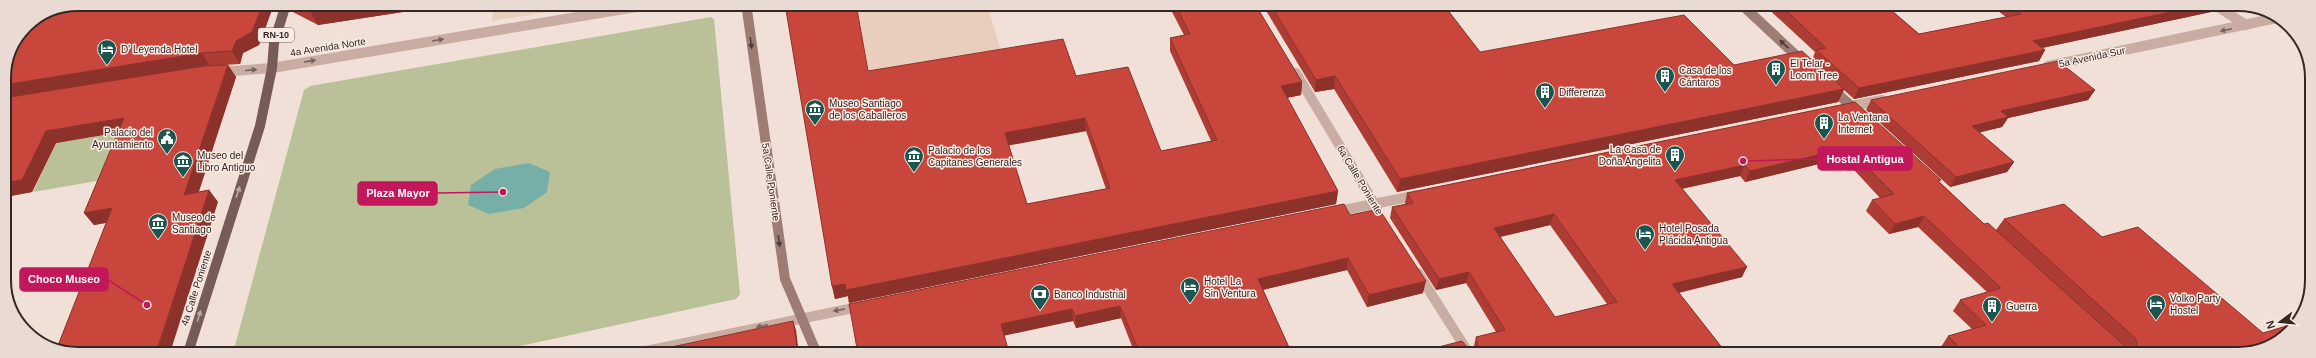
<svg xmlns="http://www.w3.org/2000/svg" width="2316" height="358" font-family="Helvetica,sans-serif">
  <rect width="100%" height="100%" fill="#f1e0d7"/>
  <path fill="#bac097" d="M711 17 714 19 740 294 736 299 484 354 233 353 304 90 310 86Z
    M134 130 114 178 33 192 56 143Z"/>
  <path fill="#eacebd" d="M494 4H596L492 21Z
    M856 4H987L1004 61 870 84Z"/>
  <path fill="#75afa7" d="M529 163 550 172 547 192 524 208 489 214 468 205 471 185 495 169Z"/>
  <g fill="none" stroke-linecap="round" stroke-linejoin="round">
    <path stroke="#c9ada3" stroke-width="10" d="M2215 5 2246 25
      M1296 73 1377 208
      M1334 212 1418 195
      M1418 273 1468 352
      M631 354 863 306"/>
    <path stroke="#c9ada3" stroke-width="10" d="M2048 66 2277 18
      M220 72 272 68 654 4
      M1851 106 1882 100"/>
    <path stroke="#9d7c74" stroke-width="10" d="M748 4 747 10 785 279 817 354
      M1741 4 1802 61
      M1831 88 1858 112"/>
    <path stroke="#765b56" stroke-width="10" d="M188 353 260 126 272 68 274 43 286 4"/>
  </g>
  <path fill="#ad3c34" fill-rule="evenodd" d="M78 4H274L259 45 243 53 240 64 207 66 228 65 236 77 198 192 209 190 218 202 94 225 84 213 118 132 56 143 32 192 5 197 4 78Z
    M286 4H455L318 25 291 11Z
    M1168 4H1255L1302 82 1301 95 1287 98 1338 191 1336 204 849 303 848 296 835 299 832 286 868 71 1076 76 1161 151 1211 141 1170 51V38L1184 35ZM1086 131 1106 189 1027 204 1008 145Z
    M1262 4H1443L1480 52 1734 65 1812 60 1815 52 1763 4 1885 5 1919 34 2006 17 1990 5H2216L2211 12 2042 48 2045 50 2039 61 1854 99 1844 90 1838 102 1397 192 1334 89 1315 92Z
    M2095 90 2088 100 2008 118 2002 127 1979 132 2014 162 2007 172 1950 187 1866 110 1871 100Z
    M1855 102 1984 224 1996 230 2004 219 2102 237 2238 354H1948L1941 347 1948 336 1972 329 1953 311 1960 300 1987 292 1918 227 1889 234 1866 211 1872 200 1880 198 1843 158 1745 182 1740 176 1682 189 1742 277 1679 293 1727 354H1411L1469 349 1473 350 1476 337 1496 332 1466 283 1436 290 1390 218 1392 207 1405 204V203L1407 193ZM1550 225 1607 304 1555 317 1500 237Z
    M1350 215 1423 293 1367 307 1347 270 1263 290 1292 354H1135L1121 318 1076 328 1073 321 858 354Z"/>
  <path fill="#8d312b" d="M263 4H274L259 45 243 53 240 64 232 51 236 41Z
    M372 4H455L318 25 311 13Z
    M2204 5H2216L2211 12 2027 51 2033 41Z
    M2045 50 2039 61 1854 99 1859 88Z
    M202 53 210 66 4 98V85Z
    M228 65 236 77 194 207 184 195Z
    M1335 76 1334 89 1315 92 1316 80Z
    M1302 82 1301 95 1280 99 1281 86Z
    M1844 89 1838 102 1397 192 1400 179Z
    M2095 90 2088 100 2008 118 2002 127 1966 136 1972 126 2001 111Z
    M124 118 134 130 56 143 32 192 5 197V183L46 131Z
    M1085 118 1086 131 1006 146 1005 133Z
    M1848 148 1843 158 1745 182 1750 171Z
    M2014 162 2007 172 1950 187 1956 177Z
    M1745 165 1740 176 1670 191 1675 180Z
    M209 190 218 202 170 353H156Z
    M1338 191 1336 204 849 303 848 296 835 299 832 286Z
    M112 208 122 220 94 225 84 213Z
    M1554 214 1550 225 1491 239 1494 228Z
    M1924 216 1918 227 1889 234 1895 224Z
    M1348 258 1347 270 1257 291 1258 279Z
    M1747 267 1742 277 1668 295 1672 284Z
    M1469 272 1466 283 1436 290 1439 279Z
    M1426 281 1423 293 1367 307 1369 295Z
    M1120 306 1121 318 1076 328 1075 316Z
    M1072 309 1073 321 1003 336 1001 324Z
    M793 321 796 330 799 354H798Z
    M1008 349V354H986Z"/>
  <path fill="#c9463d" stroke="#8d312b" fill-rule="evenodd" d="M78 4H263L252 32 236 41 232 51 202 53 4 85V78L10 50 26 26 50 10Z
    M293 4H372L311 13Z
    M785 4H856L868 71 1063 39 1076 76 1128 67 1161 151 1217 140 1170 38 1190 34 1175 4H1255L1302 82 1281 86 1338 191 846 290 845 284 832 286ZM1085 118 1110 188 1027 204 1005 133Z
    M1270 4H1443L1480 52 1684 15 1734 65 1802 51 1844 89 1400 179 1335 76 1316 80Z
    M1779 4 1885 5 1919 34 2021 14 2009 5H2204L2033 41 2045 50 1859 88 1816 50 1826 48Z
    M2058 61 2095 90 2001 111 2008 117 1972 126 2014 162 1956 177 1871 100Z
    M228 65 184 195 209 190 156 353H69L57 348 112 208 84 213 124 118 46 131 22 180 5 183 4 98 204 66Z
    M1855 102 1941 180 1938 181 1984 224 1988 223 2127 348 2133 350 2136 347 2137 342 2135 338 2004 219 2064 204 2102 237 2138 227 2263 333 2293 324 2287 335 2238 354H1966L1948 336 1986 325 1960 300 2001 288 1924 216 1895 224 1872 200 1894 194 1848 148 1750 171 1745 165 1675 180 1747 267 1672 284 1727 354H1411L1462 341 1469 349 1473 350 1478 346 1476 337 1505 330 1469 272 1439 279 1392 207 1413 203 1407 193ZM1554 214 1617 302 1555 317 1494 228Z
    M1344 204 1350 215 1379 209 1426 281 1369 295 1348 258 1258 279 1292 354H1140L1120 306 1075 316 1072 309 1001 324 1008 349 986 354H858L849 304Z
    M793 321 798 354H639Z"/>
  <defs><path id="oneway-solid" d="M-6-.8H1V-3.2L6.5 0L1 3.2V.8H-6Z"/></defs>
  <g fill="#77635e">
    <use href="#oneway-solid" transform="translate(2226 30) rotate(168)"/>
    <use href="#oneway-solid" transform="translate(438 40) rotate(-9)"/>
    <use href="#oneway-solid" transform="translate(310 61) rotate(-9)"/>
    <use href="#oneway-solid" transform="translate(251 70) rotate(-5)"/>
    <use href="#oneway-solid" transform="translate(839 310) rotate(169)"/>
    <use href="#oneway-solid" transform="translate(762 326) rotate(168)"/>
  </g>
  <g fill="#4e3c39">
    <use href="#oneway-solid" transform="translate(751 43) rotate(82)"/>
    <use href="#oneway-solid" transform="translate(1784 44) rotate(-137)"/>
    <use href="#oneway-solid" transform="translate(779 241) rotate(82)"/>
  </g>
  <g fill="#beaaa4">
    <use href="#oneway-solid" transform="translate(238 192) rotate(-72)"/>
    <use href="#oneway-solid" transform="translate(199 316) rotate(-73)"/>
  </g>
  <defs>
    <g id="hotel-pin" transform="scale(1)"><path d="M0 17L-7.5 6A9.5 9.5 0 1 1 7.5 6Z" fill="#1a564f" stroke="#f9ebe3"/><path d="M-6-4.5h1.5V1H6V5H4.5V3h-9V5H-6ZM-4 0a1.8 1.8 0 1 1 3.6 0ZM.5 0V-2.5h3Q6-2.5 6 0Z" fill="#fff"/></g>
    <g id="building-pin" transform="scale(1)"><path d="M0 17L-7.5 6A9.5 9.5 0 1 1 7.5 6Z" fill="#1a564f" stroke="#f9ebe3"/><path d="M-4-6H4V6H1V3H-1V6H-4ZM-2.5-4.3h1.7v1.8h-1.7ZM.8-4.3h1.7v1.8H.8ZM-2.5-1h1.7V.8h-1.7ZM.8-1h1.7V.8H.8Z" fill="#fff"/></g>
    <g id="museum-pin" transform="scale(1)"><path d="M0 17L-7.5 6A9.5 9.5 0 1 1 7.5 6Z" fill="#1a564f" stroke="#f9ebe3"/><path d="M0-6L6-3V-2H-6V-3ZM-5-1h2V3h-2ZM-1-1h2V3h-2ZM3-1h2V3H3ZM-6 4H6V6H-6Z" fill="#fff"/></g>
    <g id="civic-pin" transform="scale(1)"><path d="M0 17L-7.5 6A9.5 9.5 0 1 1 7.5 6Z" fill="#1a564f" stroke="#f9ebe3"/><path d="M-.6-6.5H3V-4.5H.6V-3L4-1V1h2V6H-6V1h2V-1L-.6-3ZM-1.2 2.5V6h2.4V2.5Z" fill="#fff"/></g>
    <g id="bank-pin" transform="scale(1)"><path d="M0 17L-7.5 6A9.5 9.5 0 1 1 7.5 6Z" fill="#1a564f" stroke="#f9ebe3"/><path d="M-6-4H6V4H-6ZM0-2.3a2.3 2.3 0 1 0 0 4.6a2.3 2.3 0 1 0 0-4.6Z" fill="#fff"/></g>
  </defs>
  <g fill-rule="evenodd">
    <use href="#hotel-pin" x="107" y="49"/>
    <use href="#building-pin" x="1776" y="69"/>
    <use href="#building-pin" x="1665" y="76"/>
    <use href="#building-pin" x="1545" y="92"/>
    <use href="#museum-pin" x="815" y="109"/>
    <use href="#building-pin" x="1824" y="123"/>
    <use href="#civic-pin" x="167" y="138"/>
    <use href="#building-pin" x="1675" y="155"/>
    <use href="#museum-pin" x="914" y="156"/>
    <use href="#museum-pin" x="183" y="161"/>
    <use href="#museum-pin" x="158" y="223"/>
    <use href="#hotel-pin" x="1645" y="234"/>
    <use href="#hotel-pin" x="1190" y="287"/>
    <use href="#bank-pin" x="1040" y="294"/>
    <use href="#hotel-pin" x="2156" y="304"/>
    <use href="#building-pin" x="1992" y="306"/>
  </g>
  <g text-anchor="middle" dominant-baseline="central" stroke-width="3" stroke-linejoin="round" paint-order="stroke">
    <rect fill="#f9ebe3" stroke="#6f625e" stroke-width="1" x="258" y="28" width="36" height="14" rx="3"/>
    <g font-size="9" font-weight="bold" fill="#342725">
      <text x="276" y="35">RN-10</text>
    </g>
    <g font-size="10" fill="#342725" stroke="#f9ebe3">
      <text transform="translate(328 47) rotate(-9)">4a Avenida Norte</text>
      <text transform="translate(2092 57) rotate(-12)">5a Avenida Sur</text>
      <text transform="translate(1360 180) rotate(59)">6a Calle Poniente</text>
      <text transform="translate(771 182) rotate(82)">5a Calle Poniente</text>
      <text transform="translate(196 288) rotate(-72)">4a Calle Poniente</text>
    </g>
    <g font-size="10" fill="#342725" stroke="#f9ebe3" text-anchor="start">
      <text x="121" y="49">D' Leyenda Hotel</text>
      <text x="1790" y="63">El Telar -<tspan x="1790" dy="12">Loom Tree</tspan></text>
      <text x="1679" y="70">Casa de los<tspan x="1679" dy="12">Cántaros</tspan></text>
      <text x="1559" y="92">Differenza</text>
      <text x="829" y="103">Museo Santiago<tspan x="829" dy="12">de los Caballeros</tspan></text>
      <text x="1838" y="117">La Ventana<tspan x="1838" dy="12">Internet</tspan></text>
      <text x="153" y="132" text-anchor="end">Palacio del<tspan x="153" dy="12">Ayuntamiento</tspan></text>
      <text x="1661" y="149" text-anchor="end">La Casa de<tspan x="1661" dy="12">Doña Angelita</tspan></text>
      <text x="928" y="150">Palacio de los<tspan x="928" dy="12">Capitanes Generales</tspan></text>
      <text x="197" y="155">Museo del<tspan x="197" dy="12">Libro Antiguo</tspan></text>
      <text x="172" y="217">Museo de<tspan x="172" dy="12">Santiago</tspan></text>
      <text x="1659" y="228">Hotel Posada<tspan x="1659" dy="12">Plácida Antigua</tspan></text>
      <text x="1204" y="281">Hotel La<tspan x="1204" dy="12">Sin Ventura</tspan></text>
      <text x="1054" y="294">Banco Industrial</text>
      <text x="2170" y="298">Volko Party<tspan x="2170" dy="12">Hostel</tspan></text>
      <text x="2006" y="306">Guerra</text>
    </g>
  </g>
  <path d="M0 0H2316V358H0ZM78 11H2238A67 67 0 0 1 2305 78V280A67 67 0 0 1 2238 347H78A67 67 0 0 1 11 280V78A67 67 0 0 1 78 11Z" fill="#e9dbd4" fill-rule="evenodd"/>
  <path fill="none" stroke="#342725" stroke-width="2" d="M78 11H2238A67 67 0 0 1 2305 78V280A67 67 0 0 1 2238 347H78A67 67 0 0 1 11 280V78A67 67 0 0 1 78 11Z"/>
  <path fill="none" stroke="#c2185b" stroke-width="1.5" d="M1743 161L1818 159M503 192L437 193M147 305L108 280"/>
  <g fill="#c2185b" stroke="#f9ebe3" stroke-width="1.5">
    <circle cx="1743" cy="161" r="4"/>
    <circle cx="503" cy="192" r="4"/>
    <circle cx="147" cy="305" r="4"/>
  </g>
  <g fill="#c2185b" stroke="#c2185b" stroke-width="1.5">
    <rect x="1818" y="147" width="94" height="23" rx="4"/>
    <rect x="358" y="182" width="79" height="23" rx="4"/>
    <rect x="20" y="268" width="88" height="23" rx="4"/>
  </g>
  <g font-size="11" text-anchor="middle" font-weight="bold" fill="#fff">
    <text x="1865" y="163">Hostal Antigua</text>
    <text x="398" y="197">Plaza Mayor</text>
    <text x="64" y="283">Choco Museo</text>
  </g>
  <g transform="translate(2280 322) rotate(254)" stroke="#f9ebe3" stroke-width="3" paint-order="stroke">
  <path d="M0-3L7 15L0 10L-7 15Z" fill="#342725"/>
  <text y="-6" font-size="11" font-weight="bold" text-anchor="middle" fill="#342725">N</text>
  </g>
</svg>
